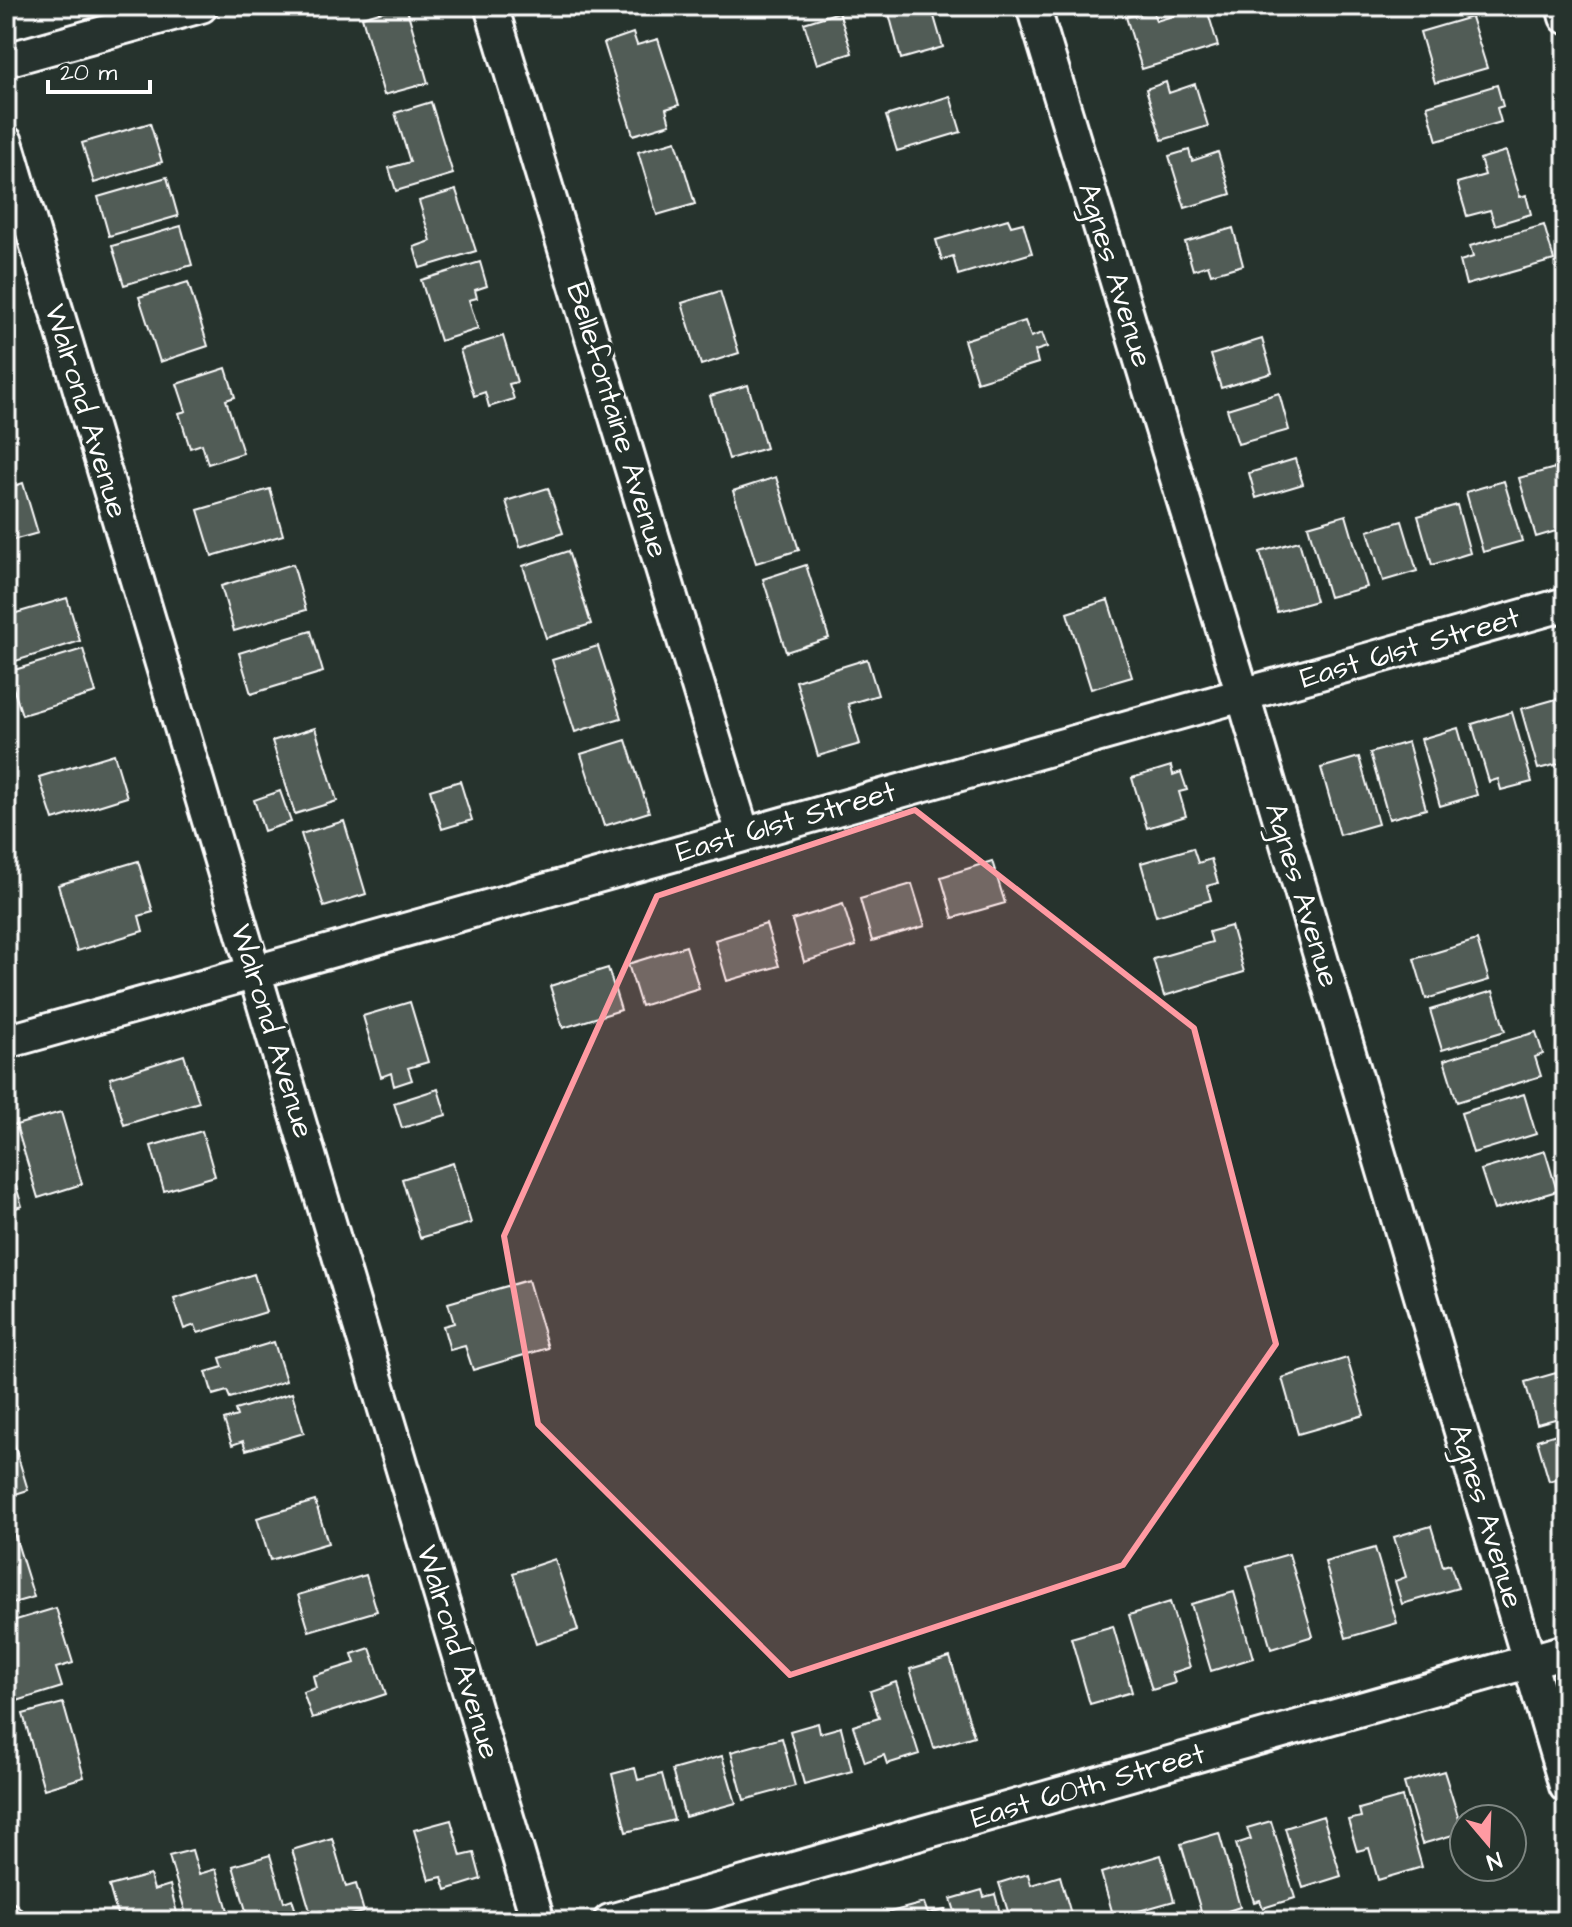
<svg xmlns="http://www.w3.org/2000/svg" width="1572" height="1927" font-family="'Architects Daughter',sans-serif">
  <rect width="100%" height="100%" fill="#26332d"/>
  <filter id="ink" filterUnits="userSpaceOnUse"><feTurbulence type="fractalNoise" baseFrequency=".0125" numOctaves="2"/><feDisplacementMap in="SourceGraphic" scale="16" xChannelSelector="R" yChannelSelector="G"/><feConvolveMatrix kernelMatrix="1 2 1 2 8 2 1 2 1" color-interpolation-filters="sRGB"/></filter>
  <g filter="url(#ink)">
    <path fill="#515c57" stroke="#fff" stroke-width="2" d="M401 6H406L428 83 384 95 362 17Z
      M617 6H656L620 16Z
      M887 6H931L943 47 901 59Z
      M1206 6 1218 46 1142 69 1126 17 1153 10 1156 21Z
      M839 12 852 53 817 64 804 23Z
      M1471 17 1487 68 1435 83 1420 32Z
      M633 33 637 45 658 39 679 105 666 109 670 124 633 135 604 43Z
      M1166 82 1169 93 1195 84 1208 126 1162 140 1146 89Z
      M1497 85 1503 106 1497 108 1501 122 1437 141 1427 106Z
      M950 96 961 132 897 151 886 116Z
      M431 102 453 174 396 191 389 168 410 162 395 113Z
      M150 123 162 162 94 183 82 143Z
      M676 141 695 204 657 215 638 152Z
      M1189 150 1192 161 1218 152 1231 194 1185 208 1169 156Z
      M1506 151 1520 197 1526 195 1531 214 1495 225 1490 210 1467 216 1457 183 1485 175 1480 159Z
      M167 177 178 216 109 236 98 197Z
      M456 190 476 251 420 268 414 247 431 241 419 201Z
      M1008 219 1011 226 1023 223 1032 253 958 275 953 256 942 260 936 240Z
      M1544 225 1554 260 1466 285 1460 261 1473 257 1470 246Z
      M181 226 192 265 124 285 112 246Z
      M1233 228 1243 265 1211 274 1208 265 1193 270 1185 242Z
      M480 262 487 286 475 290 477 298 469 300 478 329 440 341 421 280Z
      M188 282 208 346 160 362 139 297Z
      M720 291 739 353 701 365 682 303Z
      M1025 321 1031 337 1042 333 1047 347 1035 351 1038 363 977 382 964 340Z
      M503 336 517 382 509 384 514 399 489 407 485 392 474 396 460 350Z
      M1262 339 1272 373 1221 388 1211 355Z
      M226 368 235 397 226 400 243 453 208 464 202 444 190 448 179 413 186 411 177 384Z
      M748 385 766 448 729 459 710 396Z
      M1279 393 1289 430 1238 444 1227 409Z
      M1295 459 1303 484 1256 498 1249 473Z
      M1555 468 1566 507V528L1536 537 1519 478Z
      M6 471 11 487 23 483 38 533 6 542Z
      M776 477 799 550 756 563 733 491Z
      M1504 481 1522 541 1483 552 1466 492Z
      M548 488 563 533 520 547 506 501Z
      M270 489 283 535 212 556 198 510Z
      M1457 505 1470 553 1432 565 1418 516Z
      M1346 515 1367 587 1329 597 1308 526Z
      M1402 521 1417 571 1383 581 1368 531Z
      M1299 541 1316 601 1277 612 1260 552Z
      M568 551 591 624 546 638 523 566Z
      M293 564 306 610 234 631 221 586Z
      M806 565 829 638 786 652 763 579Z
      M67 598 80 641 6 664V616Z
      M1108 600 1132 677 1091 689 1067 613Z
      M311 631 323 672 251 694 239 653Z
      M598 646 621 718 575 732 552 660Z
      M83 649 96 693 22 715 8 672Z
      M867 659 878 695 848 704 860 744 818 756 796 681Z
      M1560 698 1566 721V762L1538 769 1521 709Z
      M1512 712 1532 782 1501 790 1498 779 1489 782 1472 724Z
      M315 728 337 801 295 814 272 741Z
      M1458 728 1477 795 1440 806 1421 739Z
      M626 740 649 812 604 826 581 754Z
      M1408 742 1426 809 1389 819 1370 753Z
      M114 754 127 797 53 820 39 777Z
      M1359 757 1378 824 1340 835 1321 768Z
      M1171 766 1173 775 1181 772 1187 790 1179 792 1186 816 1147 828 1132 778Z
      M460 781 472 820 442 829 430 790Z
      M280 791 291 822 264 831 254 800Z
      M344 821 366 894 324 907 301 834Z
      M1193 848 1198 863 1211 859 1218 883 1207 886 1211 900 1156 916 1141 863Z
      M138 861 153 912 139 916 143 931 77 951 58 885Z
      M992 861 1005 903 953 918 941 877Z
      M912 884 925 926 872 941 860 899Z
      M843 904 856 946 804 962 792 920Z
      M766 924 779 966 727 981 715 940Z
      M1231 926 1244 972 1164 996 1153 959 1212 942 1209 932Z
      M1477 940 1489 980 1426 999 1414 959Z
      M686 946 699 988 641 1006 628 964Z
      M608 968 621 1010 563 1028 550 986Z
      M1493 991 1505 1031 1442 1050 1430 1010Z
      M410 1002 428 1062 408 1068 412 1080 394 1086 391 1073 381 1077 363 1016Z
      M1536 1032 1543 1054 1535 1057 1541 1076 1457 1102 1444 1060Z
      M184 1055 199 1102 124 1125 110 1078Z
      M438 1089 446 1115 402 1128 394 1103Z
      M1524 1094 1536 1134 1473 1153 1461 1113Z
      M61 1112 82 1184 38 1198 16 1125Z
      M202 1131 215 1176 164 1191 151 1146Z
      M1545 1151 1557 1191 1494 1210 1481 1170Z
      M6 1153 22 1206 6 1211Z
      M453 1163 471 1223 420 1238 402 1179Z
      M254 1274 266 1312 198 1333 195 1325 184 1329 174 1299Z
      M528 1280 548 1348 473 1370 465 1346 450 1350 443 1326 454 1323 448 1303Z
      M274 1342 286 1381 230 1398 227 1391 213 1395 206 1372 223 1367 220 1358Z
      M1347 1358 1364 1415 1298 1434 1282 1378Z
      M1566 1370V1416L1537 1424 1525 1382Z
      M292 1393 304 1433 246 1450 243 1441 232 1445 224 1420 237 1416 235 1410Z
      M6 1417 28 1490 6 1497Z
      M1566 1431V1476L1549 1481 1537 1440Z
      M315 1501 328 1543 270 1560 257 1518Z
      M10 1520 34 1597 6 1605V1521Z
      M1431 1526 1443 1566 1450 1564 1458 1588 1402 1604 1395 1581 1406 1577 1394 1537Z
      M1375 1548 1397 1623 1346 1638 1325 1562Z
      M1289 1554 1313 1636 1271 1649 1247 1566Z
      M555 1559 578 1630 536 1644 513 1573Z
      M366 1575 377 1611 309 1631 298 1595Z
      M1234 1592 1253 1658 1211 1671 1191 1604Z
      M1170 1602 1190 1667 1172 1673 1175 1683 1152 1690 1129 1615Z
      M56 1608 73 1663 56 1668 62 1687 17 1701 6 1664V1623Z
      M1113 1626 1132 1692 1090 1704 1071 1638Z
      M370 1648 386 1694 312 1718 303 1692 316 1688 313 1676 355 1663 352 1654Z
      M950 1657 974 1736 934 1748 910 1669Z
      M896 1682 919 1754 887 1764 884 1755 865 1762 853 1726 879 1718 870 1691Z
      M63 1703 84 1777 44 1789 23 1714Z
      M818 1723 820 1733 841 1727 852 1771 804 1784 790 1731Z
      M782 1738 795 1786 744 1800 731 1752Z
      M722 1756 736 1803 685 1817 672 1770Z
      M635 1768 638 1780 662 1774 674 1820 626 1832 612 1774Z
      M1444 1771 1463 1832 1422 1844 1404 1783Z
      M1402 1797 1422 1867 1378 1880 1369 1848 1357 1851 1348 1820 1361 1817 1359 1809Z
      M1323 1816 1341 1876 1303 1888 1285 1828Z
      M451 1820 461 1856 474 1853 481 1879 446 1890 442 1877 429 1880 414 1830Z
      M1271 1821 1295 1898 1263 1908 1260 1900 1254 1902 1236 1844 1251 1839 1247 1828Z
      M1219 1833 1240 1907 1228 1911 1231 1921H1204L1181 1844Z
      M332 1838 346 1887 356 1884 364 1912 324 1921 321 1911 311 1914 292 1850Z
      M192 1850 199 1874 216 1869 231 1921H188L169 1856Z
      M270 1855 284 1902 292 1899 299 1921H249L233 1866Z
      M1161 1855 1174 1901 1114 1918 1101 1873Z
      M1028 1874 1031 1885 1060 1876 1071 1914 1051 1921H1011L999 1883Z
      M150 1875 154 1890 170 1885 179 1921H119L109 1886Z
      M982 1890 984 1897 995 1894 1002 1921H958L951 1899Z
      M924 1903 928 1914 945 1910 948 1921H880L879 1915Z"/>
    <g fill="none" stroke-linecap="round" stroke-linejoin="round">
      <g stroke="#fff" stroke-width="38">
        <path id="minor" d="M491 6 743 834
          M1033 6 1243 695 1566 1786
          M1563 6 1566 17
          M6 60 201 6
          M6 142 538 1921
          M6 1042 1566 604
          M6 1919 7 1921
          M610 1921 1566 1651"/>
      </g>
      <use href="#minor" stroke="#26332d" stroke-width="32"/>
    </g>
  </g>
  <path fill="#ff9aa2" fill-opacity="0.2" stroke="#ff9aa2" stroke-width="6" stroke-linejoin="round" d="M915 810 1194 1028 1276 1344 1123 1565 790 1675 538 1424 504 1236 657 896Z"/>
  <g text-anchor="middle" dominant-baseline="central" stroke-width="7" stroke-linejoin="round" paint-order="stroke">
    <g font-size="30" fill="#fff" stroke="#26332d">
      <text transform="translate(1115 275) rotate(73)">Agnes Avenue</text>
      <text transform="translate(86 411) rotate(73)">Walrond Avenue</text>
      <text transform="translate(617 420) rotate(73)">Bellefontaine Avenue</text>
      <text transform="translate(1410 648) rotate(-16)">East 61st Street</text>
      <text transform="translate(786 822) rotate(-16)">East 61st Street</text>
      <text transform="translate(1302 895) rotate(73)">Agnes Avenue</text>
      <text transform="translate(272 1031) rotate(73)">Walrond Avenue</text>
      <text transform="translate(1486 1516) rotate(73)">Agnes Avenue</text>
      <text transform="translate(458 1652) rotate(73)">Walrond Avenue</text>
      <text transform="translate(1088 1786) rotate(-16)">East 60th Street</text>
    </g>
  </g>
  <rect width="1572" height="1927" fill="none" stroke="#26332d" stroke-width="32"/>
  <rect x="16" y="16" width="1540" height="1895" fill="none" stroke="#fff" stroke-width="3" filter="url(#ink)"/>
  <g transform="translate(1488 1843) rotate(161)"><circle r="38" fill="#26332d" stroke="#7d8581" stroke-width="2"/>
  <path d="M0-6L14 30L0 20L-14 30Z" fill="#ff9aa2"/>
  <text y="-12" font-size="22" font-weight="bold" text-anchor="middle" fill="#ffffff">N</text>
  </g>
  <path d="M48 80v12h102v-12" fill="none" stroke="#ffffff" stroke-width="4"/>
  <text x="60" y="80" font-size="24" fill="#ffffff" stroke="#26332d" stroke-width="6" paint-order="stroke">20 m</text>
</svg>
